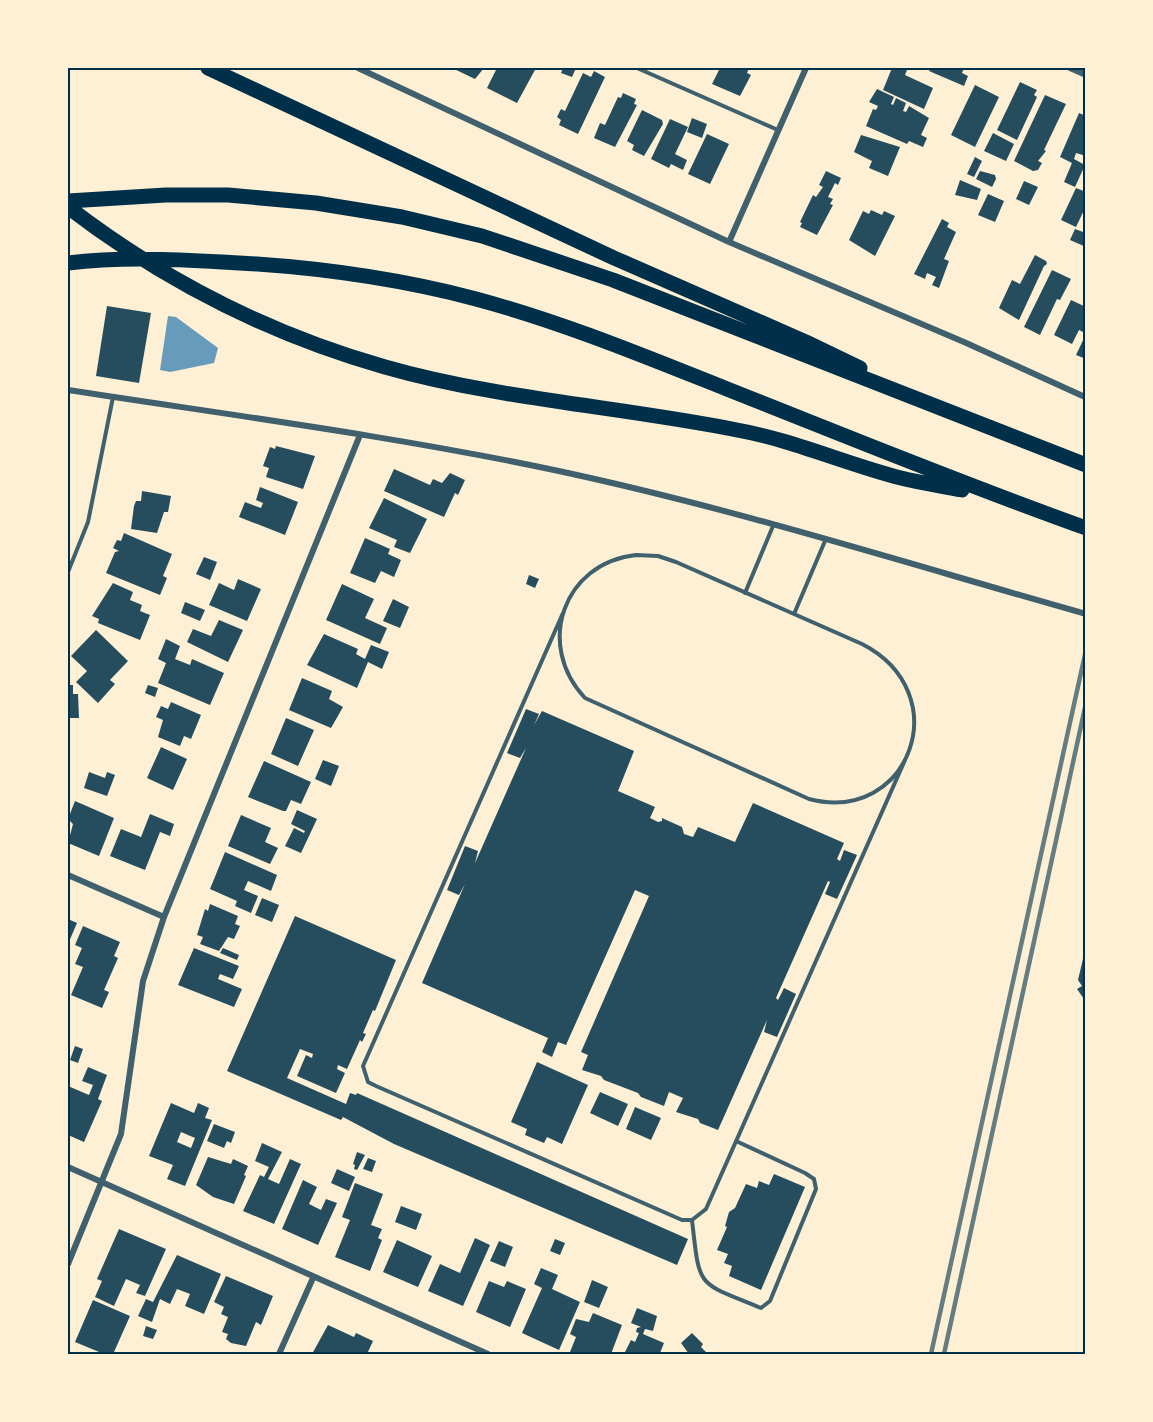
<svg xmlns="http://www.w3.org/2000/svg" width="1153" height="1422" font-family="Figtree,sans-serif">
  <rect width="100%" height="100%" fill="#fdf0d5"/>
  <path fill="#669bbc" d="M168 316 176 317 218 348 214 363 170 372 160 370Z"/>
  <path fill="#264d5e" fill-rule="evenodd" d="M452 68H484L475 79Z
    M497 68H536L517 103 487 88Z
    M563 68H576L572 77 561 73Z
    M720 68H749L747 73 751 75 740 96 712 84Z
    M892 68 907 70 905 75 933 88 924 109 883 90Z
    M931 68H964L962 73 968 76 964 86 929 71Z
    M594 71 605 77 578 134 559 125 561 120 557 117 561 109 565 111 583 73 591 77Z
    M1020 82 1037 90 1034 95 1037 97 1017 140 997 130Z
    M975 85 999 97 975 147 951 135Z
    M877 89 894 97 891 104 893 105 896 98 906 103 903 111 906 112 909 106 929 118 921 135 927 138 923 147 909 141 907 144 866 126 873 109 876 110 878 106 869 102Z
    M623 93 636 99 634 104 637 105 615 147 594 138 600 123 605 125 618 97 621 98Z
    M1045 95 1066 104 1044 150 1046 151 1038 161 1042 163 1038 170 1033 171 1014 161Z
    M642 110 662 120 663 124 644 156 632 150 634 145 627 141Z
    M1079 113 1086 116V156L1076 153 1074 159 1085 165 1075 187 1064 182 1072 163 1060 157Z
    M692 118 707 124 702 138 687 132Z
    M670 119 688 127 675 154 687 160 683 170 671 164 669 168 651 159Z
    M993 133 1014 144 1006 161 984 151Z
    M707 134 729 144 710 184 688 174Z
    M861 135 900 147 888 176 869 168 872 161 854 152Z
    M975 157 982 161 974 177 967 174Z
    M826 171 841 178 838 185 835 183 828 197 833 199 830 204 833 205 817 235 800 227 802 223 800 222 813 195 816 197 823 187 819 185Z
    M980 171 995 175 996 179 992 187 976 179Z
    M960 180 981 189 977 200 955 195Z
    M1024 181 1038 187 1029 205 1016 199Z
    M1076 188 1086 192V206L1076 227 1061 220Z
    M988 194 1004 201 995 222 978 215Z
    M871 210 882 215 884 211 895 216 875 256 849 240 863 211 869 214Z
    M942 219 949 223 947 227 956 232 944 259 949 261 939 288 932 285 936 277 927 273 925 279 914 274Z
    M1075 229 1086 233V247L1070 240Z
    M1035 255 1046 261 1047 264 1044 266 1019 320 999 308 1012 280 1020 284Z
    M1052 270 1071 279 1060 300 1057 299 1040 335 1024 327Z
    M1071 300 1086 307V331L1085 333 1079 330 1072 344 1054 335Z
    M107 306 151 313 139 383 96 376Z
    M1086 334V359L1076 355Z
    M276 446 315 456 303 489 266 477 269 468 263 466 270 447 275 449Z
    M394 469 430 485 433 479 442 483 450 473 465 480 458 495 455 493 444 517 384 491Z
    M260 487 298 502 285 535 239 517 245 502 261 508 263 503 256 500Z
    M142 491 171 496 168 512H164L157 533 131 529 134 506 136 501H141Z
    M384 498 427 519 410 553 394 547 397 540 369 528Z
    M124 533 172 554 163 576 167 578 160 595 106 573 115 552 119 551 113 548 117 540 121 541Z
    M365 538 390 549 388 554 401 560 394 577 381 571 375 583 350 573Z
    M204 557 217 562 210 580 196 574Z
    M529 575 539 579 535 588 526 584Z
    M238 579 261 589 247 621 209 605 219 583 234 590Z
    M113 583 133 592 130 600 142 605 140 611 150 615 140 640 98 623 99 619 92 616Z
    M342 584 374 599 365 618 387 628 380 644 326 620Z
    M393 599 409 607 400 628 383 621Z
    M185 602 205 610 200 621 181 613Z
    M219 620 243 630 228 662 187 642 193 629 211 636Z
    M96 630 128 661 110 680 115 684 98 703 76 682 87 671 71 656Z
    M324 634 358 649 356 654 365 659 371 645 389 652 382 669 368 662 357 688 307 665Z
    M166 639 180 646 175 659 190 665 192 659 224 673 210 705 158 683 166 663 158 659Z
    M302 678 332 691 329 699 343 707 331 728 289 710Z
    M68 685H73V694H78L79 718H68Z
    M148 685 158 688 155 697 145 693Z
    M171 702 201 715 191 739 184 736 180 746 158 737 163 720 156 717 161 706 168 709Z
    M526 709 539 714 534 725 542 711 634 751 618 791 655 807 650 818 658 822 662 821V818L682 827 684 834 693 837 698 827 735 842 753 803 844 843 837 859 840 861 844 850 857 855 837 899 825 894 830 882 828 881 776 998 778 1000 784 988 796 994 777 1037 764 1032 767 1020 718 1130 700 1123 698 1119 676 1112 683 1098 669 1092 664 1106 641 1097 638 1093 604 1080 601 1076 582 1070 588 1055 581 1052 649 896 635 890 566 1045 558 1042 552 1057 542 1052 548 1038 422 983 465 884 459 895 447 890 465 846 478 851 475 863 526 748 520 758 507 753Z
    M286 718 314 730 298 766 271 754Z
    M161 747 187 759 173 790 147 778Z
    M323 760 339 766 331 786 315 779Z
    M264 761 311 782 301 804 291 800 286 811H283L248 797Z
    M89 772 105 778 107 772 115 775 107 796 84 788Z
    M75 801 114 818 99 856 68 843 73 824 68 819Z
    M297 810 317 819 301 853 285 846 294 828 304 833 305 831 291 824Z
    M150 814 174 824 170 836 160 832 145 870 110 856 121 829 141 837Z
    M241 815 271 828 265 842 278 848 270 864 228 846Z
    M225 852 277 875 271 891 248 881 244 890 258 896 251 913 235 906 237 901 210 889Z
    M262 898 279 905 272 922 255 915Z
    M210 904 238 916 235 924 240 926 234 939 228 937 219 951 200 944 203 937 197 935 205 909 208 911Z
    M295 916 396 960 375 1011 373 1010 363 1033 366 1034 362 1042 360 1040 347 1069 338 1065 337 1069 345 1073 336 1093 297 1076 306 1055 312 1058 313 1054 300 1049 287 1078 346 1104 350 1093 356 1095 357 1093 688 1239 677 1265 394 1144 343 1117 341 1120 227 1071Z
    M68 919 77 923 68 944Z
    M83 926 120 942 114 956 118 958 104 990 109 992 102 1008 71 995 83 967 75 964 82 948 75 945Z
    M194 948 239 966 233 979 220 974 218 979 242 989 234 1007 178 985Z
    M223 948 239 955 237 960 220 953Z
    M1085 950H1086V1002L1077 989 1082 986 1078 980Z
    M75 1046 83 1049 78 1063 70 1060Z
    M537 1062 588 1085 562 1144 547 1137 544 1143 525 1135 527 1129 511 1122Z
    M88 1067 107 1075 98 1099 102 1101 84 1142 68 1135V1086L89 1095 93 1085 82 1081Z
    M600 1092 628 1104 618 1126 590 1113Z
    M171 1103 194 1113 198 1103 209 1108 205 1118 212 1120 185 1186 167 1179 173 1165 149 1156ZM181 1132 195 1138 191 1148 177 1142Z
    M635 1107 661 1118 651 1140 626 1129Z
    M214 1124 235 1132 231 1143 227 1141 224 1148 207 1141Z
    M262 1143 282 1152 268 1179 279 1184 290 1159 301 1164 274 1224 243 1211 260 1175 264 1177 269 1167 255 1161Z
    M357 1152 365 1155 357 1170 354 1169 355 1165 353 1164Z
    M208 1157 231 1164 233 1159 248 1166 244 1175 246 1176 234 1204 213 1197 196 1185Z
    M368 1158 376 1161 372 1172 363 1169Z
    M337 1169 355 1177 349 1191 331 1183Z
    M774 1174 805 1187 761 1290 729 1276 732 1266 724 1263 728 1254 717 1250 727 1227 725 1226 729 1212 735 1208 746 1184 757 1188 759 1181 769 1185Z
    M303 1180 317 1187 309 1204 321 1210 326 1199 337 1203 318 1245 282 1229Z
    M355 1183 383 1194 371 1225 382 1229 378 1238 382 1240 370 1271 335 1257 350 1220 342 1217Z
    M401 1206 422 1214 416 1230 395 1222Z
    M119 1229 166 1249 145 1296 136 1293 140 1285 126 1279 114 1306 95 1297 102 1281 97 1279Z
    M475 1238 490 1245 463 1306 428 1291 440 1264 460 1273Z
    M555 1239 565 1243 560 1255 550 1251Z
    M397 1240 432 1256 418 1287 383 1272Z
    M499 1241 513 1247 505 1267 490 1261Z
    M177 1255 221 1274 204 1314 185 1306 190 1294 177 1289 170 1304 160 1299 152 1322 138 1316 146 1299 153 1302Z
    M541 1268 558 1275 552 1289 580 1302 559 1350 522 1333 542 1288 534 1284Z
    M226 1276 273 1296 261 1325 256 1322 246 1346 231 1343 226 1339 228 1334 222 1332 228 1317 221 1314 224 1307 214 1302Z
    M592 1280 608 1287 599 1308 584 1302Z
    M489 1281 504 1287 507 1281 526 1289 510 1327 476 1312Z
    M93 1300 130 1316 114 1352 121 1354H104L75 1342Z
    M637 1308 657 1316 653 1331 645 1329 643 1334 664 1343 660 1353 664 1354H624L631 1340 635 1342 639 1333 636 1332 637 1328 641 1327 631 1323Z
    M593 1313 622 1325 611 1354 570 1352 576 1337 570 1334 576 1319 589 1322Z
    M328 1325 354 1337 356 1333 373 1341 367 1354H312Z
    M146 1326 157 1330 153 1339 143 1336Z
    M692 1333 703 1344 701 1347 708 1354H689L681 1343Z"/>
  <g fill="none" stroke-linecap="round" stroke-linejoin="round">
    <path stroke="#3f606c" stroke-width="4" d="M637 68 778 130
      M636 555 658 556 676 562 862 644C958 693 910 825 809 799L585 698C535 645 563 563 636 555Z
      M68 572 88 522 113 397
      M745 593 773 526
      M563 613 363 1066 368 1082 376 1086 682 1220H692L706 1209 905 760
      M794 614 825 541
      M692 1220C700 1290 696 1281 761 1308L770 1301 816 1189 814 1179 805 1173 736 1141"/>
    <path stroke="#3f606c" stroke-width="6" d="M358 68 729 242 964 342 1085 397
      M1070 68 1086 75
      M729 242 806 68
      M68 390C230 415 393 436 554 470 733 508 909 564 1086 614
      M68 875 164 917
      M68 1167 488 1354
      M68 1264 121 1134 143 981 164 917 360 435
      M279 1354 313 1278"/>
    <path stroke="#003049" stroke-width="15" d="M208 68 614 258 806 342 860 368
      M68 201 166 195H228L316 203 402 217 482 236 613 280 1086 465
      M68 207C163 280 269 334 385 367 497 399 622 407 737 430 793 440 846 464 901 478 921 483 942 486 962 490
      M68 263C118 257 171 259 222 262 307 266 393 277 476 299 562 322 644 356 727 389 846 436 965 485 1086 528"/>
    <path stroke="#657d81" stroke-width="4.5" d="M931 1354 1086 650
      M944 1354 1086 703"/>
  </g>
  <rect width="1153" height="1422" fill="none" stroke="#fdf0d5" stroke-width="138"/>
  <rect x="69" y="69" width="1015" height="1284" fill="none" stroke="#003049" stroke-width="2"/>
</svg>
